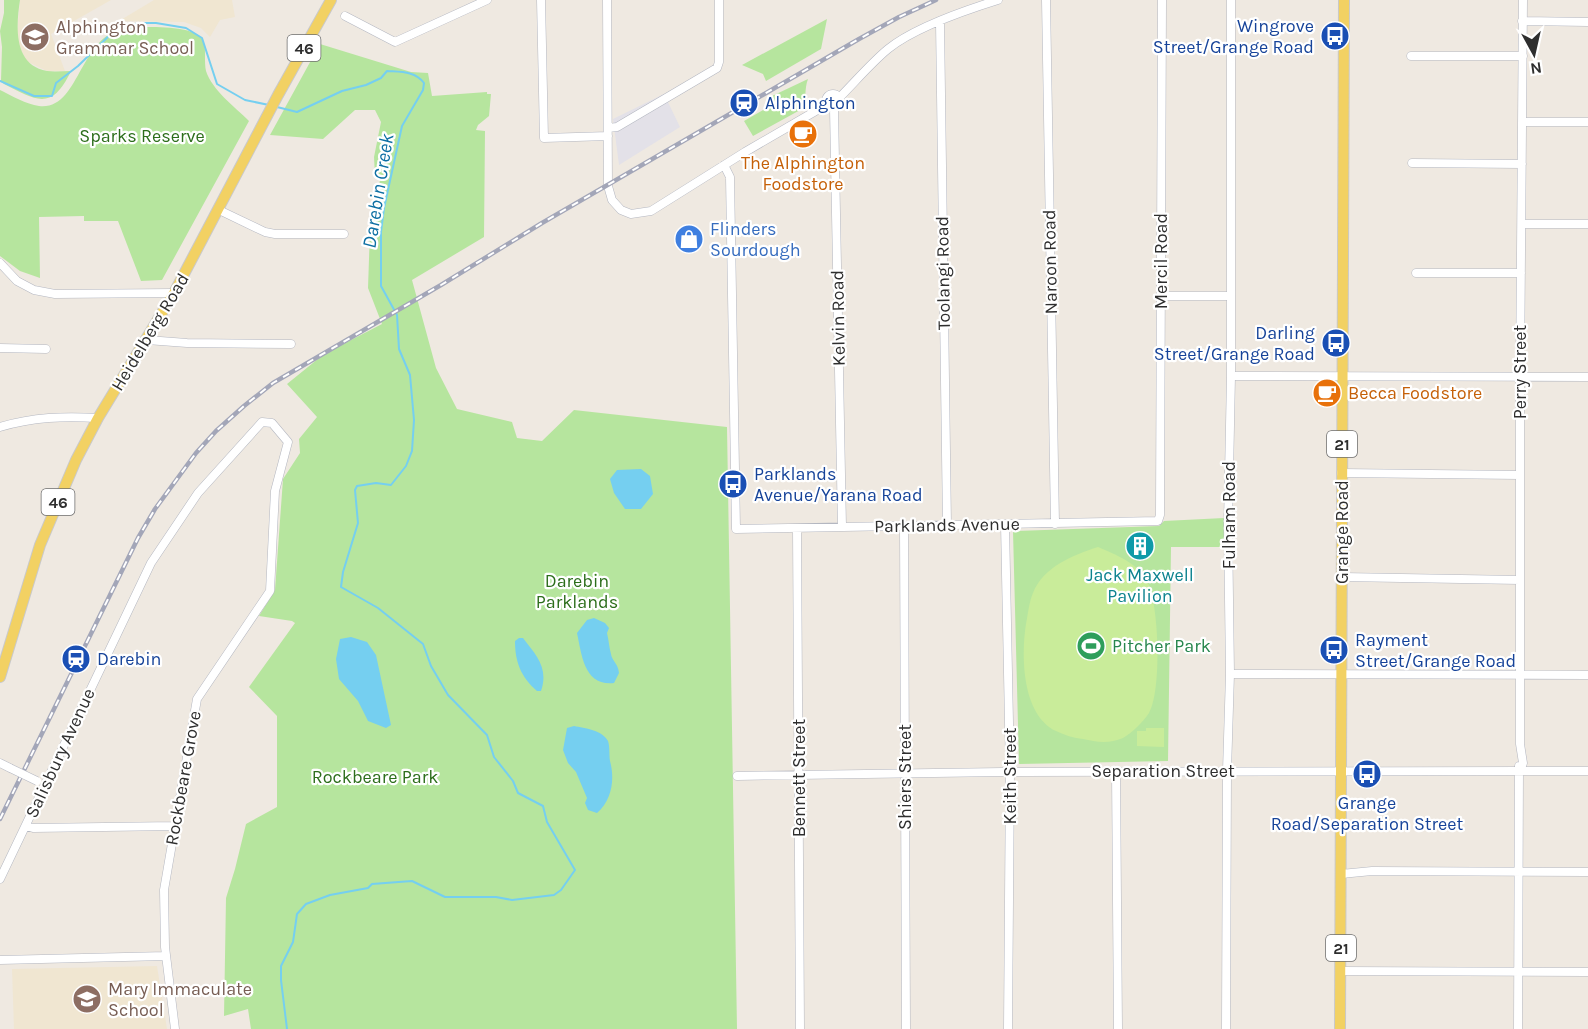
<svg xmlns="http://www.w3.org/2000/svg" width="1588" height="1029" font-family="Karla,sans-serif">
  <rect width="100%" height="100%" fill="#efe9e1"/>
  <path fill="#e3e1e8" d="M664 94 680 127 619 165 613 119Z"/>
  <path fill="#f0e6d1" d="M20 0H111L51 34 65 71H47L26 61 20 48 17 33Z
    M154 0H232L235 17 220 20 210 37 201 28 184 22 119 21Z
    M157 966 167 1029H14L12 969Z"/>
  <path fill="#b6e59e" d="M4 0H20C16 26 13 65 47 71 55 72 63 71 71 71 52 111 37 101 4 84L1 81 2 47 0 31 4 13Z
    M827 19 821 49 766 81 763 74 742 65Z
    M129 27C145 28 198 23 204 43 206 51 204 62 206 71 212 90 235 107 249 121L162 280 141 281 118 221H84V216L39 217 40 278 20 271 0 256V90C12 96 26 104 39 106 81 111 78 33 129 27Z
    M320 44 411 72 428 73 432 96 487 92V94H491L489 116 478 125 476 130 485 131 484 237 412 280 436 368 457 409 512 422 517 438 542 441 574 410 727 427 737 1029H251L248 1009 224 1016 226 898 235 869 246 824 277 807V716L249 687 295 623 292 621 259 616 275 590 283 479 300 453 299 439 317 417 287 384 324 354 382 324 368 288 370 230 380 180 375 176 374 157 381 122 375 110H355L323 139 270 135Z
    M808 79C804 89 807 99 802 109L753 136 744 121 775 103 772 96Z
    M1224 518V547H1171L1168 761 1019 764 1013 531 1159 526 1164 521Z"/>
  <path fill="#c9ec9a" d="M1098 547C1116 555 1139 563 1148 583 1159 606 1162 691 1149 713 1143 722 1132 733 1123 738 1109 744 1096 742 1083 739 1074 738 1064 735 1056 731 1022 715 1021 656 1026 624 1028 614 1029 602 1033 593 1043 567 1073 555 1098 547Z
    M1146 728H1164V747L1137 746V731H1146Z"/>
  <path fill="#75cff0" d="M641 469 650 476 653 494 641 509H625L614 493 610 479 617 470Z
    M594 618 605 623 609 628 607 633C609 641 609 647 611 654 612 661 618 663 619 673L614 683C584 686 582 656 577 633L587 620Z
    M351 637 367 642 376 655 391 725 386 728 368 721 358 701 339 679 336 659 340 639Z
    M519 638H523C536 655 549 668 541 691H537C521 677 515 662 515 641Z
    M574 726C585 728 602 730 608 741 610 747 609 755 610 761 615 779 612 800 597 813L588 810 585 803 587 798 576 772 568 763 563 750 567 728Z"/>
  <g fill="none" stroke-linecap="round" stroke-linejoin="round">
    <path stroke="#75cff0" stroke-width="2" d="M0 81 34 96H52L56 83 78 66 116 29 139 23H156L186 28 202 38 217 84 245 100 269 105
      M277 107 297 112 342 91 366 85 381 78 387 71C401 72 415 71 424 83L423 90 402 126 384 208 381 232V286L397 315 399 349 410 375 414 420 412 451 406 466 391 485 376 483 357 486 355 490 358 523 343 572 341 587 378 608 423 644 431 666 448 695 487 735 494 757 513 781 518 793 543 806 547 822 575 870 561 890 554 895 512 900 496 897H445L412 881 372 884 368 888 330 895 306 904 297 914 293 942 281 966V980L287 1029"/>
    <g stroke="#b4b7c1" stroke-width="9">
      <path id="minor" d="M541 0 544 138 608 136
        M607 0 608 186 612 200 621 210 631 214 651 211 745 152 826 105
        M1046 0 1055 524
        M345 16 395 42 487 0
        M1522 21 1588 22
        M940 22 947 525
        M1411 56H1523
        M826 101a7 7 0 1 1 14 0a7 7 0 1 1-14 0Z
        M839 98C855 82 871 63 888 49 914 28 966 10 998 0
        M834 109 842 527
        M1522 122H1588
        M608 128 617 127 717 68 719 62V0
        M1412 163 1522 164
        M724 165 730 177 736 529 1158 521 1160 515 1162 0
        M219 210 265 232 275 234H344
        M1522 224H1588
        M0 263 17 281 34 290 55 294 174 293
        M1416 273H1521
        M1161 296H1230
        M147 340 187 343 291 344
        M0 348 46 349
        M1231 376 1588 377
        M0 427C33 417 64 416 98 418
        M1341 473 1520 475
        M1005 524 1010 772 1008 1029
        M904 526 906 1029
        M797 528 800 1029
        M1342 577 1520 580
        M1230 674 1588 675
        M0 763 10 768
        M1116 771 1118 1029
        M1520 771 1523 763 1520 744V378L1523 0
        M737 776 1003 772 1588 771
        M26 826 33 828 175 826
        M1341 874 1372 871 1588 872
        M0 879 151 563 198 493 262 422 272 423 288 442 275 491 270 591 197 699 164 890 165 947 175 1029
        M0 960 166 956
        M1340 971 1588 972
        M1226 1029 1227 771 1230 674 1228 524 1231 376V0
        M1518 1029 1519 766"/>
    </g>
    <g stroke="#c9c9c9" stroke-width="12">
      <path id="major" d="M0 677 40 545 76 460 98 418 174 293 278 95 331 0
        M1340 1029 1344 0"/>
    </g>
    <use href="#minor" stroke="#fff" stroke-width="8"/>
    <use href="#major" stroke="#f2d163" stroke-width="10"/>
    <g stroke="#a3a6b8" stroke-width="4.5">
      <path id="rail" d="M0 819 138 538 155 509 196 453 216 431 244 406 273 383 441 285 542 223 859 39 899 17 936 0"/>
    </g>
    <use href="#rail" stroke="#fff" stroke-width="2" stroke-dasharray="7" stroke-linecap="butt"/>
    <g stroke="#b4b7c1" stroke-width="9" stroke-linecap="butt">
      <path id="minor-bridge" d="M10 768 37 781"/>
    </g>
    <use href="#minor-bridge" stroke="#fff" stroke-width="8"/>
  </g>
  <defs>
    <g id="bus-disc" transform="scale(1.5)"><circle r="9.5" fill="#1a4fb4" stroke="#fff"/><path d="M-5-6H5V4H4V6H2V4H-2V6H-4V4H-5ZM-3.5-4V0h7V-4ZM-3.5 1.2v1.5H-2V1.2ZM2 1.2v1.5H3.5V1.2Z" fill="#fff"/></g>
    <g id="school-disc" transform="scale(1.5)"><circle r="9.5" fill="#8d6e63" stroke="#fff"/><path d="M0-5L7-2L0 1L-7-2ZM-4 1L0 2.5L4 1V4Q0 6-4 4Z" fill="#fff"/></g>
    <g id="station-disc" transform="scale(1.5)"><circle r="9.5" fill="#1a4fb4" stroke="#fff"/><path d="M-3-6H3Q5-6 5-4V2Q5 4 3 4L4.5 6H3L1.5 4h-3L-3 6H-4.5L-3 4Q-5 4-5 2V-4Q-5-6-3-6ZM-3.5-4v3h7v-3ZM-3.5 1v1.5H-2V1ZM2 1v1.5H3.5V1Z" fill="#fff"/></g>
    <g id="cafe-disc" transform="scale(1.5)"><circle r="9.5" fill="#e8710a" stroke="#fff"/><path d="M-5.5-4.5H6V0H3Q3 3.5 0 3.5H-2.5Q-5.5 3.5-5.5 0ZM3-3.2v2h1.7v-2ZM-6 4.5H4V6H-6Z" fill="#fff"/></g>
    <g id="shop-disc" transform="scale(1.5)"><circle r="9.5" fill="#3f7fe0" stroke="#fff"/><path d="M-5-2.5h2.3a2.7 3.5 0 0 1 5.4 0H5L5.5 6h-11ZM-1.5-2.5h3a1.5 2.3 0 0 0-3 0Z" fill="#fff"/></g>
    <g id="building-disc" transform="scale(1.5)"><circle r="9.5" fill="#0f9aa8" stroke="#fff"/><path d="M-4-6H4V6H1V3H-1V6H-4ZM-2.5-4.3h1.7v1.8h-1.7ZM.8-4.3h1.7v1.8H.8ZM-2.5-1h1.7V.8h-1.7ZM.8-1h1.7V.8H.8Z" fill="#fff"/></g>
    <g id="stadium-disc" transform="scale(1.5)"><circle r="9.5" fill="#2e9e5b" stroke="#fff"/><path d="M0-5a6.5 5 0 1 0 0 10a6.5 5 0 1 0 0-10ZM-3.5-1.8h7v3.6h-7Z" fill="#fff"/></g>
  </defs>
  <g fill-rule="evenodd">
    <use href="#bus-disc" x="1335" y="36"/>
    <use href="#school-disc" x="35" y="37"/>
    <use href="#station-disc" x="744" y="103"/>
    <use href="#cafe-disc" x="803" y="134"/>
    <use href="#shop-disc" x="689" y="239"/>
    <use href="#bus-disc" x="1336" y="343"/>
    <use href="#cafe-disc" x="1327" y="393"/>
    <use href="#bus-disc" x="733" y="484"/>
    <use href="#building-disc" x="1140" y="546"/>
    <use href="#stadium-disc" x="1091" y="646"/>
    <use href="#bus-disc" x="1334" y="650"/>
    <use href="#station-disc" x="76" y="659"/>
    <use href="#bus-disc" x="1367" y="774"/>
    <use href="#school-disc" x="87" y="999"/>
  </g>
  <g text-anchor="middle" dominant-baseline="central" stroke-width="4.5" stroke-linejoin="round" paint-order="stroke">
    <g fill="#fff" stroke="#6d6d6d" stroke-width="1.5">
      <rect x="287.5" y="35" width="33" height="26" rx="4.5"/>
      <rect x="1327" y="431" width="30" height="26" rx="4.5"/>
      <rect x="41.5" y="489" width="33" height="26" rx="4.5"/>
      <rect x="1326" y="935" width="30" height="26" rx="4.5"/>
    </g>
    <g font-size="16" font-weight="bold" fill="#2e2e2e">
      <text x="304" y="48">46</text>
      <text x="1342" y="444">21</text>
      <text x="58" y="502">46</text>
      <text x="1341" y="948">21</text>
    </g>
    <g font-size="18" fill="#164399" stroke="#fff" text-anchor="start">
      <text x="1314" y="26" text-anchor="end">Wingrove<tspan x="1314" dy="21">Street/Grange Road</tspan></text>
      <text x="765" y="103">Alphington</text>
      <text x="1315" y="333" text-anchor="end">Darling<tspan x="1315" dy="21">Street/Grange Road</tspan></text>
      <text x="754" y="474">Parklands<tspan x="754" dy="21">Avenue/Yarana Road</tspan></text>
      <text x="1355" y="640">Rayment<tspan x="1355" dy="21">Street/Grange Road</tspan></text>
      <text x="97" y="659">Darebin</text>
      <text x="1367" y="803" text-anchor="middle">Grange<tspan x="1367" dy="21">Road/Separation Street</tspan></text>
    </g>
    <g font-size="18" fill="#785e54" stroke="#fff" text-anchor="start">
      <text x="56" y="27">Alphington<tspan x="56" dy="21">Grammar School</tspan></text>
      <text x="108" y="989">Mary Immaculate<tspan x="108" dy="21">School</tspan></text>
    </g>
    <g font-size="18" fill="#2c6e1b" stroke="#fff">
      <text x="142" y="136">Sparks Reserve</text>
      <text x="577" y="581">Darebin<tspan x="577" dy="21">Parklands</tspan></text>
      <text x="375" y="777">Rockbeare Park</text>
    </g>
    <g font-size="18" fill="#c56008" stroke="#fff">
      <text x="803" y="163">The Alphington<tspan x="803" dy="21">Foodstore</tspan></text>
      <text x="1348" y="393" text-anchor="start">Becca Foodstore</text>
    </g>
    <g font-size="18" fill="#366cbe" stroke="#fff" text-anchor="start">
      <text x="710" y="229">Flinders<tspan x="710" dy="21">Sourdough</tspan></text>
    </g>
    <g font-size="18" fill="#2e2e2e" stroke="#fff">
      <text transform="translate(1161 261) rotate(-90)">Mercil Road</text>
      <text transform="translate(1050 262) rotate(-91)">Naroon Road</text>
      <text transform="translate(943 273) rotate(-91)">Toolangi Road</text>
      <text transform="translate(838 318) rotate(-91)">Kelvin Road</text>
      <text transform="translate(150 332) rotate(-59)">Heidelberg Road</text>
      <text transform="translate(1520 372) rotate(-90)">Perry Street</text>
      <text transform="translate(1229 515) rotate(-90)">Fulham Road</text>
      <text transform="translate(947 525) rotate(-1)">Parklands Avenue</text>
      <text transform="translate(1342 532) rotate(-90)">Grange Road</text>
      <text transform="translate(60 753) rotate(-65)">Salisbury Avenue</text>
      <text x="1163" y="771">Separation Street</text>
      <text transform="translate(1010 776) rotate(-90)">Keith Street</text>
      <text transform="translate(905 777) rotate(-90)">Shiers Street</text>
      <text transform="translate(183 778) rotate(-80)">Rockbeare Grove</text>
      <text transform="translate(799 778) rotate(-90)">Bennett Street</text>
    </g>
    <g font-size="18" fill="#0d838f" stroke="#fff">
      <text x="1140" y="575">Jack Maxwell<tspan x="1140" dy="21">Pavilion</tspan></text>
    </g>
    <g font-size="18" fill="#27864d" stroke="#fff" text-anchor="start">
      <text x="1112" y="646">Pitcher Park</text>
    </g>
    <g font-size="20" font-style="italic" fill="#0d6fa3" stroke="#fff">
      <text transform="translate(378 191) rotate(-81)">Darebin Creek</text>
    </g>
  </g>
  <g transform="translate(1534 54) rotate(172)" stroke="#ffffff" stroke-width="4.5" paint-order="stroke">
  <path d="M0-4.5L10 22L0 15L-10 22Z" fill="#2e2e2e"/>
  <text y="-9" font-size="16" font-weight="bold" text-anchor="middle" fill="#2e2e2e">N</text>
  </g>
</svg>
